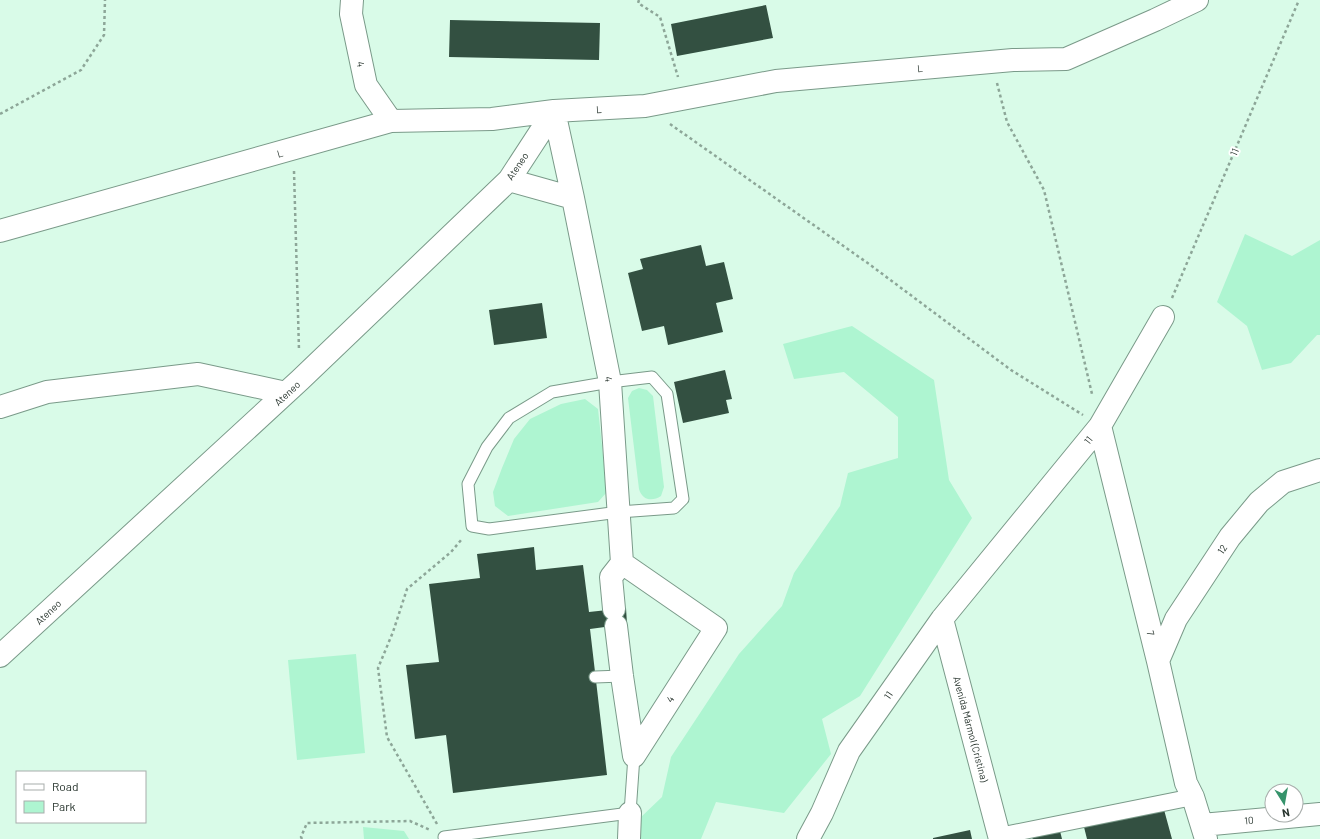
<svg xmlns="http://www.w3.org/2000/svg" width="1320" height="839" font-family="Barlow,sans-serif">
  <rect width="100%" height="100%" fill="#d9fbe8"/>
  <path fill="#aef5d1" d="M1245 234 1292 256 1320 240V335H1317L1291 363 1262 370 1247 326 1217 302Z
    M852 326 934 380 949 480 972 518 860 696 822 719 831 754 784 813 716 802 701 839H618L662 797 671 757 739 654 782 606 794 573 840 506 848 473 898 458V417L844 372 794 379 783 344Z
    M639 388 647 390 653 396 664 487 661 496C652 502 642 500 639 489L628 398 632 391Z
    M585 399 598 409 607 492 598 502 508 516 495 506 493 492 502 468 514 439 530 419 561 404Z
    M356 654 365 753 297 760 288 660Z
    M363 827 404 831 409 839H364Z"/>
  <path fill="#335041" d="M766 5 773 38 677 56 671 24Z
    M450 20 600 23 599 60 449 57Z
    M701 245 706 266 724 262 733 299 716 303 723 332 668 345 664 326 642 331 628 273 643 269 640 259Z
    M542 303 547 338 494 345 489 310Z
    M725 370 732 399 726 400 729 413 683 423 674 382Z
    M534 547 536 570 583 565 589 612 626 608 627 624 590 629 607 775 453 793 446 735 415 739 406 665 439 662 429 584 480 578 477 554Z
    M1163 806 1172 839H1087L1084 827Z
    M970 830 972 839H933V838Z
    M1060 831 1062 839H1033L1032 838Z"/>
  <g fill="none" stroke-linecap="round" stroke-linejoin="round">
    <g stroke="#7a9a89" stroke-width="13">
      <path id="service" d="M652 377 667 394 683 499 674 508 619 512 489 529 472 526 468 484 487 447 509 418 552 392 610 382Z
        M595 677 622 676
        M444 837 630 813 634 756"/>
    </g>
    <g stroke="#7a9a89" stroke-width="18">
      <path id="pedestrian" d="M999 836 1193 797"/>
    </g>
    <g stroke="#7a9a89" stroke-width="24">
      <path id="minor" d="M352 0 351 14 366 85 391 121
        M554 111 573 198 610 382 622 563 611 577 614 609
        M509 180 573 198
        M0 231 391 121 492 119 554 111 645 106 776 81 1013 60 1066 59 1155 20 1197 0
        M0 407 47 392 198 374 286 393
        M1100 426 1158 661 1186 783 1193 797 1206 839
        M942 619 1000 839
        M616 626 622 676 634 756 716 628 622 563
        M0 656 300 380 509 180 554 111
        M1158 661 1176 619 1230 537 1259 502 1283 482 1320 470
        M1202 825 1320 814
        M629 839 630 813
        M808 839 822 813 849 751 942 619 1100 426 1163 317"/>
    </g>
    <path stroke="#8da698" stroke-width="2.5" stroke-dasharray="3 3" stroke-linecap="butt" d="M639 0 638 3 660 17 678 77
      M997 83 1007 122 1044 190 1092 394
      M0 114 81 70 104 35 105 0
      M670 124 869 264 1011 370 1083 415
      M294 171 299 350
      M1172 298 1299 0
      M437 824 387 737 378 668 393 632 407 589 451 552 462 539
      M302 839 301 837 307 823 410 821 430 830"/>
    <use href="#service" stroke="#fff" stroke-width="11"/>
    <use href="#pedestrian" stroke="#fff" stroke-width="16"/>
    <use href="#minor" stroke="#fff" stroke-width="22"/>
  </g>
  <g text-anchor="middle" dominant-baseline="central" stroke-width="4" stroke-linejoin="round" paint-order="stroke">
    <g font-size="10" fill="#26332c" stroke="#fff">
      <text transform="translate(361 64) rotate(78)">4</text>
      <text transform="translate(920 68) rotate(-5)">L</text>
      <text transform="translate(599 109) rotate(-3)">L</text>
      <text transform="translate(1234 152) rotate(-67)">11</text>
      <text transform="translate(280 153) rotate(-16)">L</text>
      <text transform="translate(517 166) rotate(-56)">Ateneo</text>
      <text transform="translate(609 379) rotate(81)">4</text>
      <text transform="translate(287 393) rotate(-43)">Ateneo</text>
      <text transform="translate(1088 440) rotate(-51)">11</text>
      <text transform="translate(1222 549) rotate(-56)">12</text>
      <text transform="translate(48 612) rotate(-43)">Ateneo</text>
      <text transform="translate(1151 633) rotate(76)">7</text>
      <text transform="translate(888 695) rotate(-55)">11</text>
      <text transform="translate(670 699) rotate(-57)">4</text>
      <text transform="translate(971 729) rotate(75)">Avenida Mármol (Cristina)</text>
      <text transform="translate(1249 820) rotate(-5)">10</text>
    </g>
  </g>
  <rect x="16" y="771" width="130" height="52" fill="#ffffff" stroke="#a8adab"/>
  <rect x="24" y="784" width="20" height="6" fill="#ffffff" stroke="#a8adab"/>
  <text x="52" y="791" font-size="12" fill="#26332c">Road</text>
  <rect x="24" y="801" width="20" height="12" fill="#aef5d1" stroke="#a8adab"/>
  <text x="52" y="811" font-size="12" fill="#26332c">Park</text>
  <g transform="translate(1284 803) rotate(169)"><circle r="19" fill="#ffffff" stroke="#a8adab"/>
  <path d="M0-3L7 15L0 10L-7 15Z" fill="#36936b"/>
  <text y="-6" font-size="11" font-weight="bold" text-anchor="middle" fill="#26332c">N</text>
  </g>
</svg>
